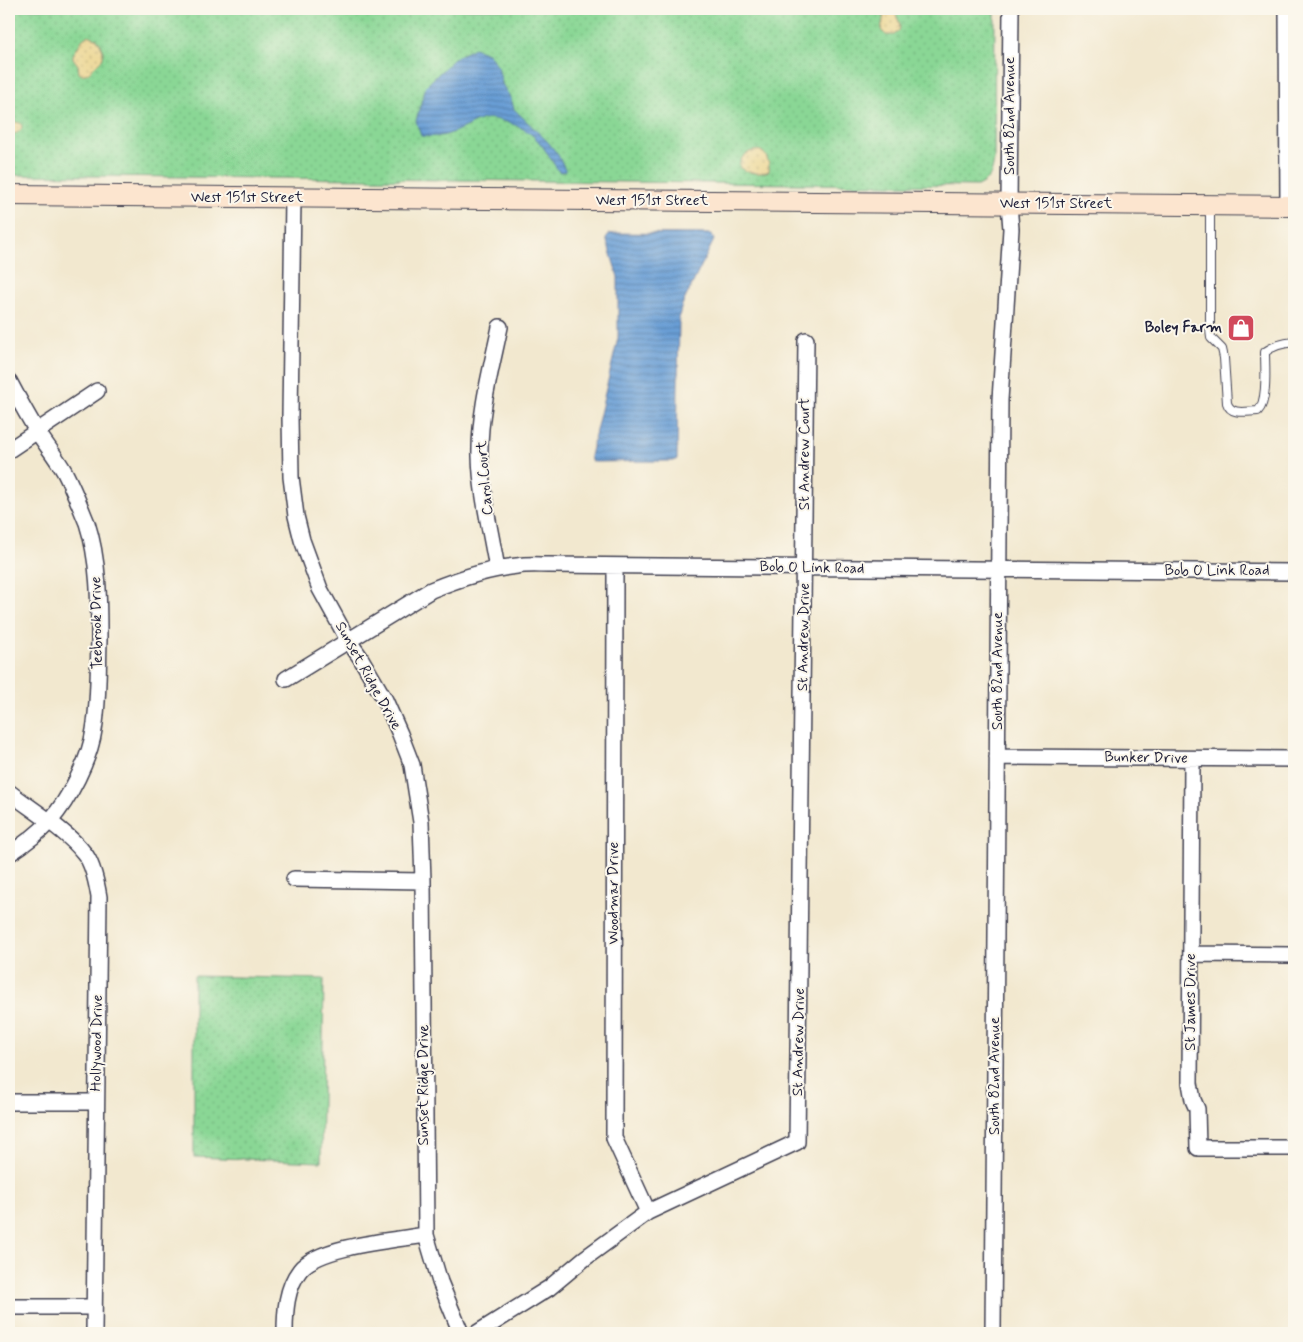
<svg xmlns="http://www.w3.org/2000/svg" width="1303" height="1342" font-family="Mynerve,sans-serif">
  <defs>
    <pattern id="grass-dots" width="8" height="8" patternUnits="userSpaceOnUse" patternTransform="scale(1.25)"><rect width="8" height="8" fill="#8ad795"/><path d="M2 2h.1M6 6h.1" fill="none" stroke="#77b881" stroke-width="1.8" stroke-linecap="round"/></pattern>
    <pattern id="sand-dots" width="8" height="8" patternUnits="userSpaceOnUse" patternTransform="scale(1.25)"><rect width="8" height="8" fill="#eeda9e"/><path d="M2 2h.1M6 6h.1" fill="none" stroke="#ccbb89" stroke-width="1.8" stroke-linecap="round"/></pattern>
    <pattern id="water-rules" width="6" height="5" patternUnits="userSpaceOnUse" patternTransform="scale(1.25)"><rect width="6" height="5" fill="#699ed5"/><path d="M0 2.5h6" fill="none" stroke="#5680ae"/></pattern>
  </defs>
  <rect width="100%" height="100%" fill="#fbf7ec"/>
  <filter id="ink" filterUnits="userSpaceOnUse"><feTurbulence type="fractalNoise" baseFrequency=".02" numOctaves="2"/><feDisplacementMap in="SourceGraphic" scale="10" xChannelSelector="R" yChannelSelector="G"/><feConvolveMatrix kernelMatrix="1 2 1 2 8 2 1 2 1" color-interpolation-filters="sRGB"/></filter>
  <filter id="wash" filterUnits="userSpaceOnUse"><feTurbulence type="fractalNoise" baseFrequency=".0096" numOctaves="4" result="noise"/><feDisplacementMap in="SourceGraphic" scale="20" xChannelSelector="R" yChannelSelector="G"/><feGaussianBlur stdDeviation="1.12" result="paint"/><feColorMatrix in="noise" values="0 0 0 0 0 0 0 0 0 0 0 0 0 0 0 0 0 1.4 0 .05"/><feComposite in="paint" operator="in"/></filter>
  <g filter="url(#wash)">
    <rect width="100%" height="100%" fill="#f2e8cf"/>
    <path fill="url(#grass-dots)" stroke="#567c68" d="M9 9H995L994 160C992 174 990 180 977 186L9 175Z
      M194 976 324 979 321 1162 194 1157Z"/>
    <path fill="url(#sand-dots)" stroke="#887e6c" d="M885 9H895C895 17 902 22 899 31L894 35H886L881 30Z
      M88 35 96 38 100 43 103 51V58L88 73 82 75 79 73 78 65 73 58V55L82 40Z
      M9 122H15L20 123 22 126 21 130 17 133 9 135Z
      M752 151C755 151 759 150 761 151 767 154 770 165 769 171 760 175 748 173 740 168 738 159 745 154 752 151Z"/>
    <path fill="url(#water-rules)" stroke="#466088" d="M474 48 488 53 498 67 502 84 511 99 514 109 548 142 558 155 566 171 559 172C542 145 536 130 503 121 496 119 487 117 480 120 467 125 454 134 440 136 434 137 427 136 421 136L416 121 426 86 455 58Z
      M618 233 711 234 714 240 682 305 679 316 677 459 674 461 594 462 591 460 590 456 618 338V277L606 238 609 234Z"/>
  </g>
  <g filter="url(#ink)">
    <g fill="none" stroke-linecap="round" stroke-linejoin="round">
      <g stroke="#414051" stroke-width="10">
        <path id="lane" d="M1210 207V330L1211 338 1222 349 1224 358 1227 403C1231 416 1247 411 1258 411 1268 401 1265 367 1265 352 1274 345 1283 343 1294 342"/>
      </g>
      <g stroke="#414051" stroke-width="18">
        <path id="street" d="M1287 9 1288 206
          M293 198 290 416 291 477 296 516 302 540 320 589 348 640 360 657 385 700 400 734 412 765 421 822 423 881 426 1235 440 1282 461 1333
          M9 381C18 398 27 415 37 431 46 445 56 457 64 471 73 488 80 506 87 523 99 560 99 601 99 640 98 670 99 700 94 730 90 759 69 799 50 821 38 834 23 845 9 854
          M9 450 97 391
          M615 566 614 1138 648 1212
          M497 569C491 532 481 494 480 456 479 413 491 370 500 327
          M286 679 431 590C458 579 488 569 517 566 527 564 538 565 548 565L1294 572
          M997 757 1294 759
          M1192 759 1190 1083 1193 1100 1197 1109 1198 1148H1294
          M9 792C31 809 67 831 84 853 92 862 97 885 99 897L94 1333
          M294 879 423 881
          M1191 954 1294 955
          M9 1102H96
          M9 1307H94
          M285 1333C285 1312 286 1288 300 1270 319 1246 395 1240 426 1235
          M477 1333 549 1288 585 1258 648 1212 797 1142 806 340
          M993 1333 1000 400 1011 229 1009 204 1011 9"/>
      </g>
      <g stroke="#414051" stroke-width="22">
        <path id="secondary" d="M9 195 1294 206"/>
      </g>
      <use href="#lane" stroke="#fff" stroke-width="8"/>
      <use href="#street" stroke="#fff" stroke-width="15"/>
      <use href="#secondary" stroke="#fce5cf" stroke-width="20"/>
    </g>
  </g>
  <defs>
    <g id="shop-square" transform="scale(1.4375)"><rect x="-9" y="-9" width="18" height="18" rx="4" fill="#d1495b" stroke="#fbf7ec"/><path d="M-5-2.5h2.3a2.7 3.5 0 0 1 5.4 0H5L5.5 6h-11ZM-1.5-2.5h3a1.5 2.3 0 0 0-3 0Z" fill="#fff"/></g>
  </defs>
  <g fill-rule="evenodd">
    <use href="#shop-square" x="1241" y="328"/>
  </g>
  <g text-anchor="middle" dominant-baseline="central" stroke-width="4" stroke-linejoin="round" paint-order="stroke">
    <g font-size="15" fill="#22223b" stroke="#fbf7ec">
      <text transform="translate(1010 116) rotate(-90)">South 82nd Avenue</text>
      <text x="247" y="198">West 151st Street</text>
      <text x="652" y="201">West 151st Street</text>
      <text x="1056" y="204">West 151st Street</text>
      <text transform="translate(805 454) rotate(-90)">St Andrew Court</text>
      <text transform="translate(485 478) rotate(-95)">Carol Court</text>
      <text transform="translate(812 568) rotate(1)">Bob O Link Road</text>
      <text x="1217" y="571">Bob O Link Road</text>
      <text transform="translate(97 623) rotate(-91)">Teebrook Drive</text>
      <text transform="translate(804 637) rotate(-89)">St Andrew Drive</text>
      <text transform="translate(998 671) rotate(-90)">South 82nd Avenue</text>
      <text transform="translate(368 676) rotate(61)">Sunset Ridge Drive</text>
      <text transform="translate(1146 758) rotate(1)">Bunker Drive</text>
      <text transform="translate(614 893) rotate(-90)">Woodmar Drive</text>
      <text transform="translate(1191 1002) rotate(-90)">St James Drive</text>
      <text transform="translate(799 1042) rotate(-89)">St Andrew Drive</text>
      <text transform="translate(97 1043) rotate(-89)">Hollywood Drive</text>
      <text transform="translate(995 1076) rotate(-90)">South 82nd Avenue</text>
      <text transform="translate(424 1085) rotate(-90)">Sunset Ridge Drive</text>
    </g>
    <g font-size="15" font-weight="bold" fill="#22223b" stroke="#fbf7ec" text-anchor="end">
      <text x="1222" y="328">Boley Farm</text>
    </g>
  </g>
  <rect width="1303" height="1342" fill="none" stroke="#fbf7ec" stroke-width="30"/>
</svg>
